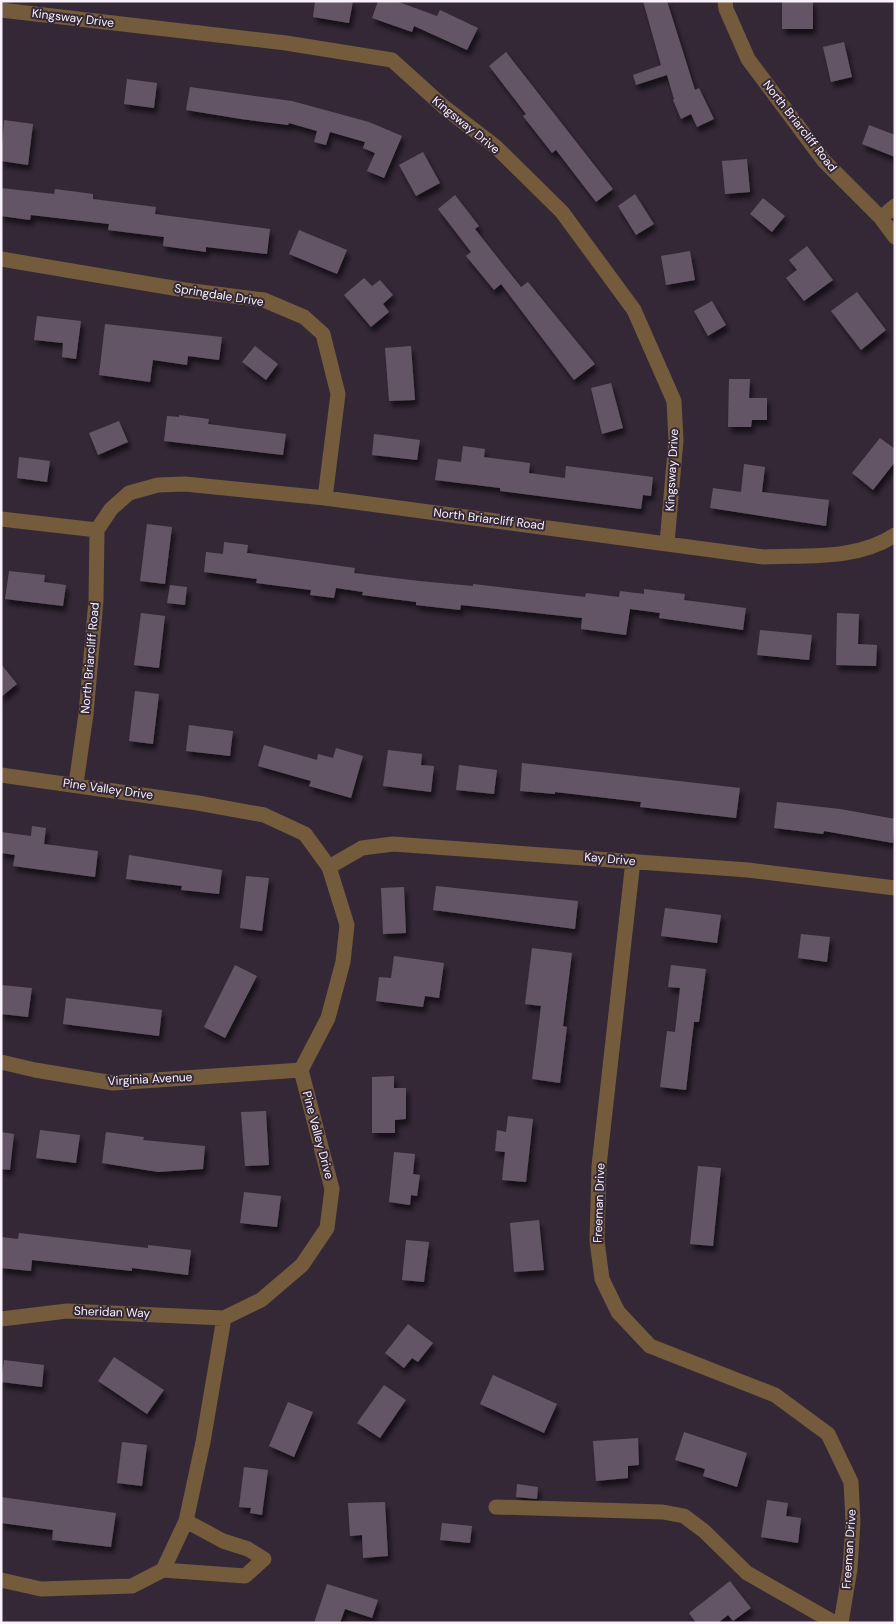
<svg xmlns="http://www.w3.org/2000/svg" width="896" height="1624" font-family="'DM Sans',sans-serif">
  <defs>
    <filter id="shadow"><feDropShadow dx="3" dy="5.5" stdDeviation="2.5" flood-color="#0009"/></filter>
  </defs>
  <rect width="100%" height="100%" fill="#342837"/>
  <path fill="#645565" filter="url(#shadow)" d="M315 1H353L349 23 313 17Z
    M378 1H396L437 16 440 10 478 28 467 50 414 26 412 32 372 18Z
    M643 1H667L695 90 699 88 714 119 697 127 691 114 681 119 673 100 674 99 667 75 636 85 633 75 661 65Z
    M782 1H813V29H782Z
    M844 42 852 77 831 82 823 47Z
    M506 52 613 189 596 202 556 150 552 153 523 116 526 114 489 66Z
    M127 79 157 83 154 108 124 104Z
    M190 87 292 101 369 122 402 136 384 178 367 171 375 153 363 148 365 142 330 132 326 145 314 142 317 131 289 123 288 125 241 119 186 110Z
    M4 120 33 124 28 165 1 161Z
    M869 125 895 135V157L862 144Z
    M423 152 440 183 416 196 399 165Z
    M747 159 750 192 725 194 722 161Z
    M1 188 54 194 55 189 93 194V199L156 207 155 214 270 229 267 254 206 247V252L163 246 164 237 108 230 109 224 31 215 30 220 1 216Z
    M635 194 654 224 636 235 618 206Z
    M455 195 479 226 475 229 521 287 528 282 595 364 574 380 501 284 494 290 466 256 471 252 438 209Z
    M763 198 785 216 772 232 750 214Z
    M299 230 347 250 337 274 289 254Z
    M807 246 833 280 804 301 786 278 797 270 789 260Z
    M690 251 695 280 666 285 661 256Z
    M364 278 372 286 380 280 393 295 383 304 389 312 371 327 344 295Z
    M857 292 886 330 861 350 831 311Z
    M712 301 726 325 708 336 694 311Z
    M37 316 81 321 76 359 62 357 63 343 34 340Z
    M105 324 222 337 219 360 188 356 187 365 153 360 150 382 99 375Z
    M255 346 278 364 266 380 242 362Z
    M411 346 415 400 389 401 385 348Z
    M729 379H750L749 398H767V420H752L751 427H728Z
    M611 383 623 428 602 434 591 388Z
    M179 415 209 419 208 424 286 434 283 455 164 441 167 416 179 417Z
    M119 421 128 442 98 455 89 433Z
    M374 434 420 440 417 460 372 455Z
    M880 438 895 449V462L873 490 852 473Z
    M463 446 485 449 484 457 530 463 529 473 565 478 566 466 653 477 651 496 643 495 641 509 500 491V488L435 480 438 459 461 462Z
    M19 457 50 461 47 482 17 478Z
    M744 464 765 467 762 492 829 500 826 526 710 508 713 488 741 492Z
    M147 524 172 527 165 584 140 581Z
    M224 542 248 545 247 553 355 568 354 573 419 581 473 586V584L585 597 586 593 619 597 620 591 644 594V589L685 594 684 600 746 608 743 630 659 618 660 613 630 609 626 635 581 629 582 618 461 605 460 610 416 605V602L362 595 363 592 336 588 334 598 310 595 311 590 256 583 257 579 204 572 206 552 223 554Z
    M9 571 45 575 44 582 66 585 63 606 5 599Z
    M170 585 187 587 185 605 167 603Z
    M141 613 165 616 159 668 134 665Z
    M837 613 859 614 858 644 877 645 876 666 836 665Z
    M760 630 812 635 809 660 757 655Z
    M1 664 17 684 1 697Z
    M135 691 159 694 153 744 129 741Z
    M189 725 233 731 230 756 186 751Z
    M264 745 317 760 318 754 333 758 336 748 363 756 351 798 309 786 311 781 258 766Z
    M388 750 422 754 421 765 434 766 431 792 383 786Z
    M522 763 740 788 736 818 640 807 641 802 555 792V794L520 791Z
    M459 765 497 770 494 794 456 790Z
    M777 802 840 809 895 819 893 843 824 831 823 834 774 828Z
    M32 826 46 828 44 844 98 851 95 877 13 866 15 855 1 853V832L31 836Z
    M129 855 222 870 219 894 181 890 182 886 126 879Z
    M246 876 269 878 262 931 240 928Z
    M436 886 578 901 575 929 433 910Z
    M404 887 406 933 383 934 381 888Z
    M665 908 721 915 717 943 661 936Z
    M801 934 830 937 827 962 798 958Z
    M532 948 572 953 563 1026 567 1027 560 1083 532 1079 541 1006 525 1004Z
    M394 956 444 963 439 998 425 996 423 1007 376 1001 379 977 391 978Z
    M235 965 257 976 225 1038 204 1027Z
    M671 965 706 969 699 1022H694L686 1090 660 1087 667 1031 675 1032 680 988 668 987Z
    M1 985 32 988 28 1017 1 1014Z
    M66 998 162 1010 159 1036 63 1024Z
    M394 1076V1088H406V1119L395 1120V1133H372V1077Z
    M266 1111 269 1165 245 1166 241 1112Z
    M508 1116 533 1119 526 1182 502 1180 505 1152 495 1151 497 1130 506 1132Z
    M40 1130 80 1135 76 1163 36 1158Z
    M1 1132 14 1134 10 1170 1 1169Z
    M106 1132 144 1137 143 1140 205 1146 203 1169 158 1172 102 1163Z
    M394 1152 415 1154 413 1174 420 1175 417 1196 411 1195 410 1205 389 1202Z
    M698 1166 721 1168 713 1246 690 1244Z
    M244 1192 281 1196 277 1227 240 1223Z
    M539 1220 544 1270 514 1272 510 1223Z
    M19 1233 148 1248V1245L191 1250 188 1275 132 1268V1271L32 1260 31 1271 1 1268V1237L18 1239Z
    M406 1240 429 1242 424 1282 402 1280Z
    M408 1324 433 1343 418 1362 412 1358 404 1368 385 1353Z
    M114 1357 164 1390 147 1414 98 1381Z
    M4 1360 44 1365 42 1387 1 1382Z
    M493 1375 557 1404 544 1433 480 1404Z
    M384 1385 406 1400 380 1438 357 1423Z
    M288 1402 313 1412 294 1457 269 1446Z
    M684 1432 747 1453 737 1487 703 1476 705 1469 675 1460Z
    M638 1438 639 1465 628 1466V1478L596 1481 593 1441Z
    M122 1442 147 1445 142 1486 117 1483Z
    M244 1467 268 1470 262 1515 250 1513 251 1508 239 1507Z
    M517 1484 538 1487 537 1499 516 1497Z
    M1 1497 116 1513 111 1547 52 1540 53 1530 1 1523Z
    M767 1500 788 1503 786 1516 801 1518 798 1543 761 1537Z
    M385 1502 388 1556 363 1558 362 1535 350 1536 348 1503Z
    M442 1523 472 1526 470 1543 440 1540Z
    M730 1581 751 1608 733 1621 728 1615 718 1623H696L689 1613Z
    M327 1584 378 1600 372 1618 345 1609 340 1623H314Z"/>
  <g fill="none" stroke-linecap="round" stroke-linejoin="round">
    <path stroke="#735b3c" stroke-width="15" d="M725 1 726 9 748 59 824 161 881 218 895 237
      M1 10 286 43 392 60 444 107 496 147 562 212 634 310 674 401 676 440 667 543
      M881 218 895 206
      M1 259 185 290 264 300 304 317 323 334 338 394 325 498
      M1 519 97 530
      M1 775 198 803 264 815 305 834 329 867 347 925 343 962 328 1018 301 1070 332 1189 327 1228 302 1265 261 1300 224 1318 203 1442 186 1521 163 1570 132 1586 41 1589 1 1580
      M76 784 86 714 96 600 97 530 111 509 129 493 158 485 185 484 325 498 764 557C807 555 858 560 895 535
      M633 861 599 1166 597 1241 602 1279 618 1312 650 1346 775 1395 828 1434 851 1482 853 1522 850 1569 841 1623
      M329 867 362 848 393 844 748 870 895 888
      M1 1062 35 1070 113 1083 301 1070
      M1 1319 67 1311 224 1318
      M496 1507 663 1512 684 1516 704 1531 747 1573 835 1623
      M163 1570 245 1576 264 1559 248 1549 223 1541 186 1521"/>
  </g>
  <g text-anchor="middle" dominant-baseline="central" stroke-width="4" stroke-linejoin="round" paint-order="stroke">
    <g font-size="12" fill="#f9f1fb" stroke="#342837">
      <text transform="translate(73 18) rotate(7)">Kingsway Drive</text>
      <text transform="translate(466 125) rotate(39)">Kingsway Drive</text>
      <text transform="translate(800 126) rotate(52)">North Briarcliff Road</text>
      <text transform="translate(219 295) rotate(9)">Springdale Drive</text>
      <text transform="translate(672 470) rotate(-87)">Kingsway Drive</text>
      <text transform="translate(489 519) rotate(7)">North Briarcliff Road</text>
      <text transform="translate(90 658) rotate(-85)">North Briarcliff Road</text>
      <text transform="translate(108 789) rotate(8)">Pine Valley Drive</text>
      <text transform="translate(610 859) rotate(5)">Kay Drive</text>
      <text transform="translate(150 1079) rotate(-3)">Virginia Avenue</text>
      <text transform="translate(318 1135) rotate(75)">Pine Valley Drive</text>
      <text transform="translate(599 1203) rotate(-88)">Freeman Drive</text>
      <text transform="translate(112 1312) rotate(2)">Sheridan Way</text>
      <text transform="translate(849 1549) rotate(-86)">Freeman Drive</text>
    </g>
  </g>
  <rect width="896" height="1624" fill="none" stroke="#f9f1fb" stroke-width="5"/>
</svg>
